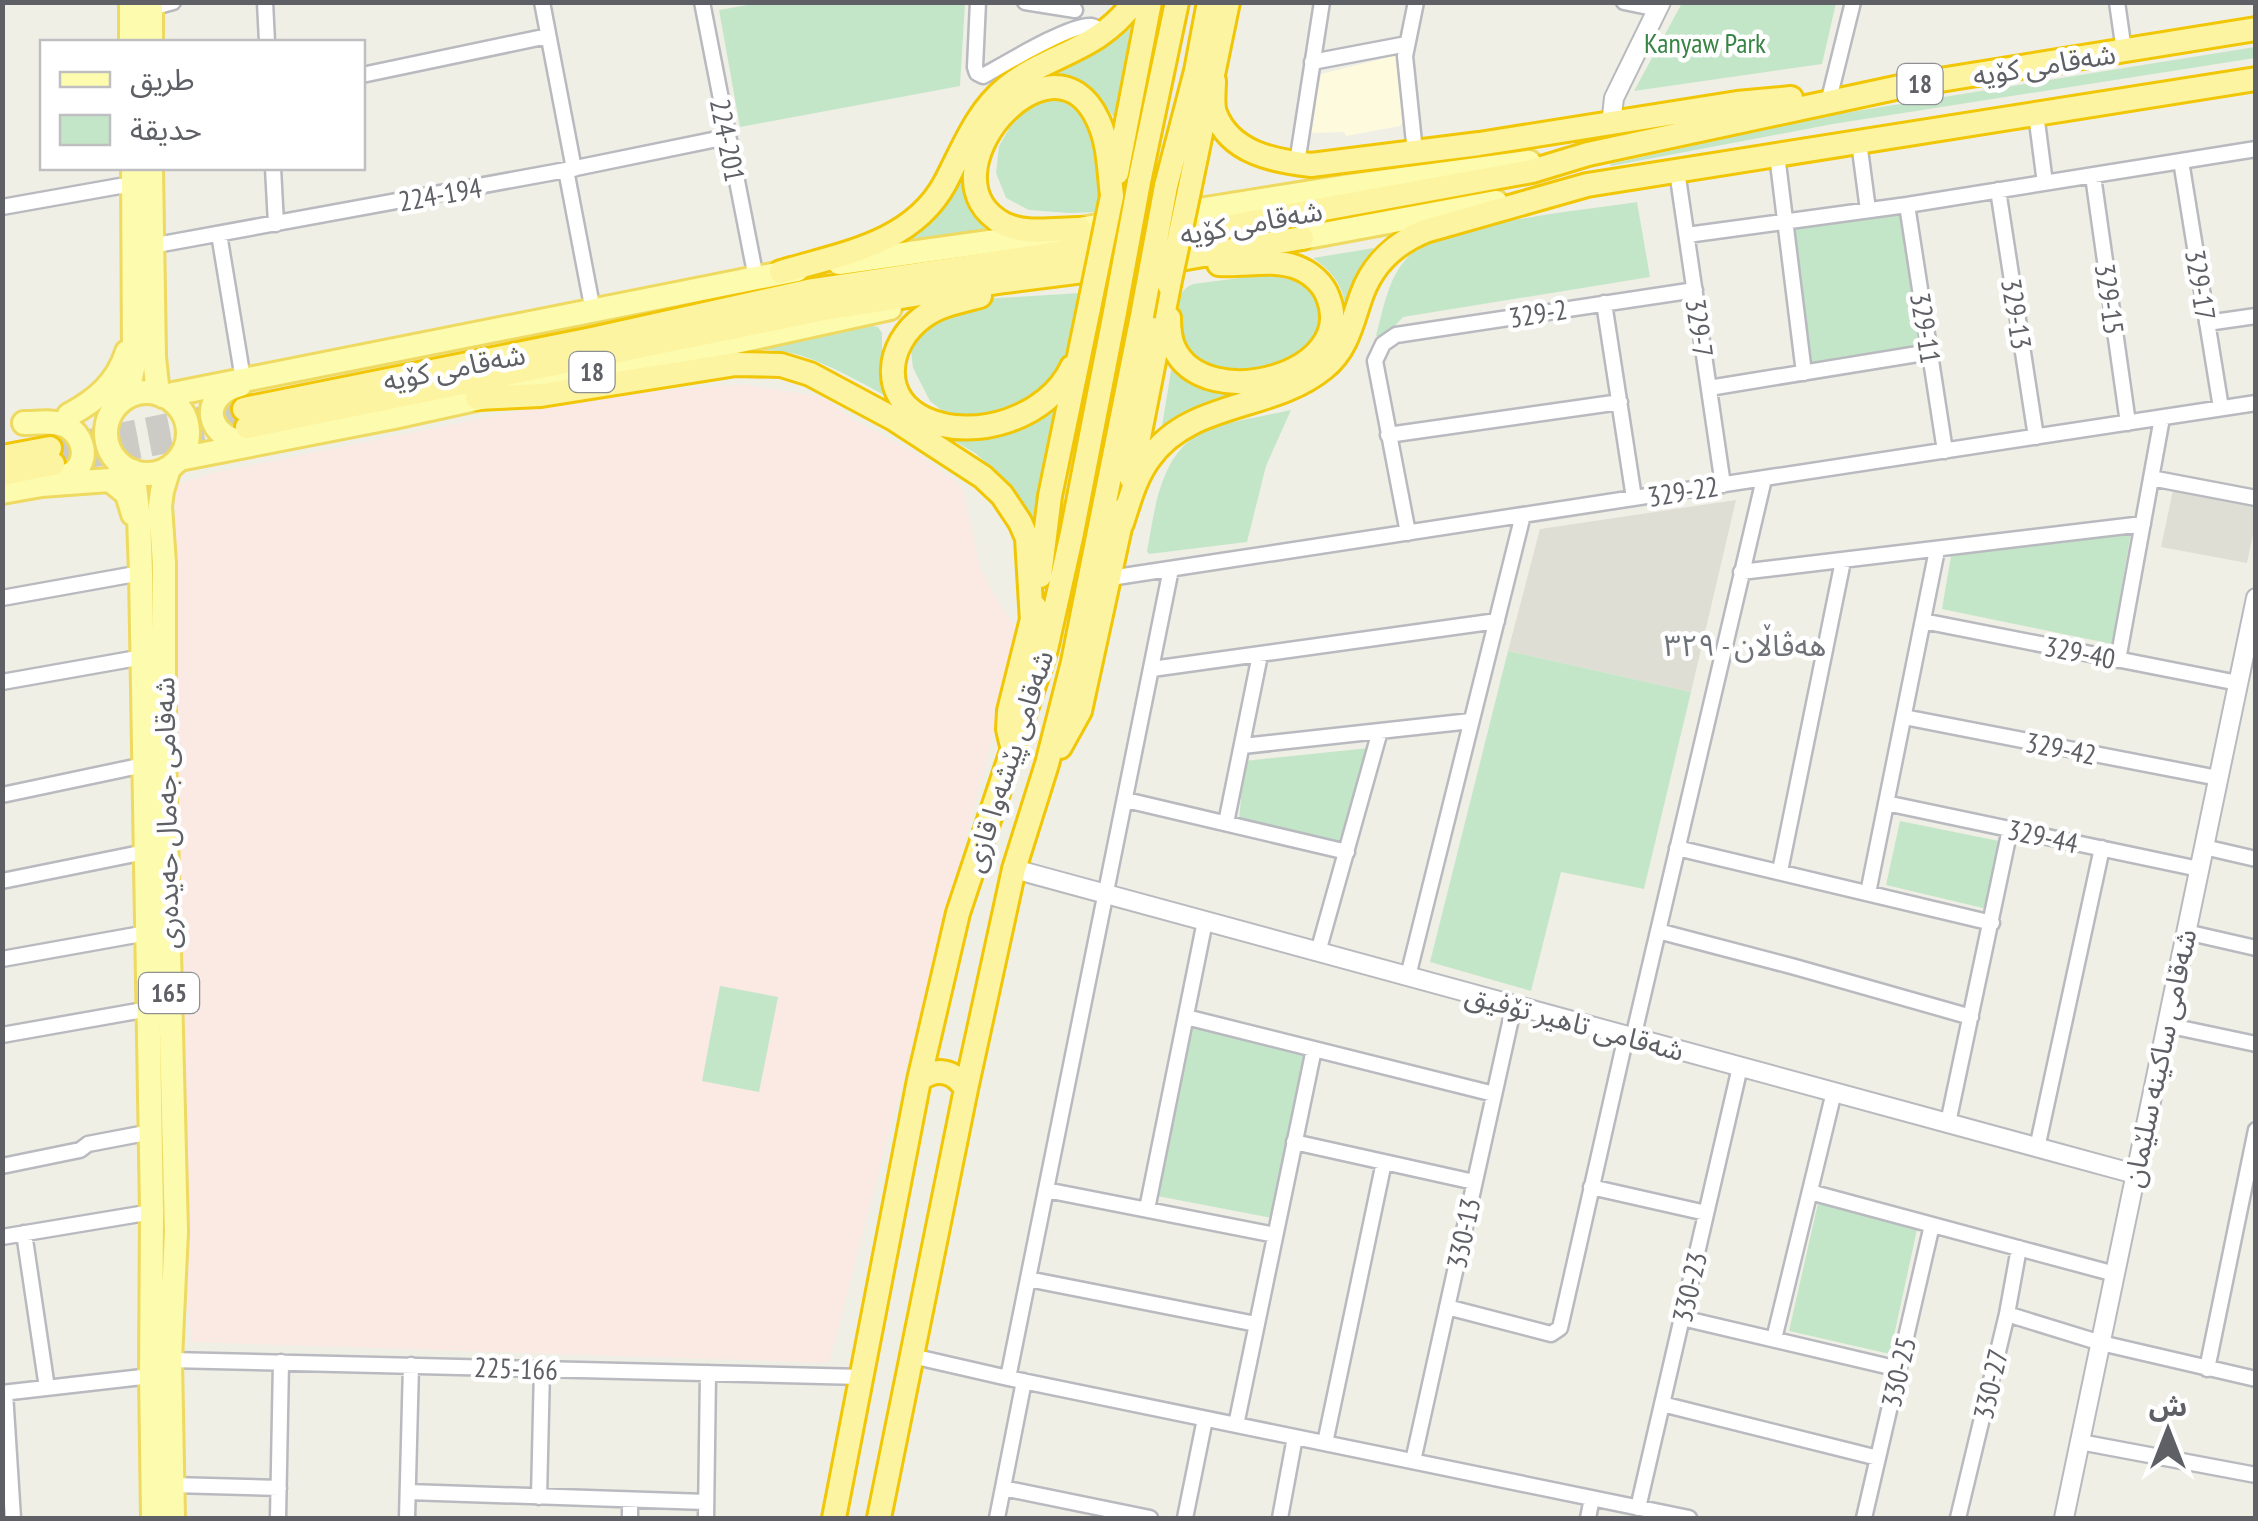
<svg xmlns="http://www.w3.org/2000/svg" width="2258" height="1521" font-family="'PT Sans Narrow','Noto Sans Arabic',sans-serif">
  <rect width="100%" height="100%" fill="#f0efe6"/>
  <path fill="#fdfade" d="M1401 54 1405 120 1400 126 1346 136 1344 132 1310 133 1321 74Z"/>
  <path fill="#dfded4" d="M2176 476 2255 492V525L2247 563 2161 547Z
    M1736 500 1691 692 1508 651 1540 529Z"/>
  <path fill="#fbe9e4" d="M742 384 823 397 855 421 918 454 962 487 981 570 1002 609 1020 631 829 1363 192 1342 175 1194 167 912 176 485 213 473 587 397Z"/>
  <path fill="#c4e6c8" d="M759 3H965L960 86 740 127 719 10Z
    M1682 3V2L1836 3 1822 64 1634 91Z
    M1138 23 1116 121C1094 87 1087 75 1045 79L1041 74 1100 49Z
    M2255 47V58L1833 124 1611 166 1610 164 1831 115Z
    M1059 98 1086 118 1095 138 1105 176 1099 212 1069 213 1029 210 1006 198 996 173 999 146 1014 120 1037 101Z
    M961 166 966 167C970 200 974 213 1001 233L905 240Z
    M1637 202 1650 277 1403 317 1383 339 1376 336C1383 310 1388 278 1407 258 1439 223 1587 210 1637 202Z
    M1900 213 1920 346 1811 363 1792 226Z
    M1374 248 1356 276 1345 304C1342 283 1330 270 1313 258Z
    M1263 275C1301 278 1335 292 1315 336 1299 371 1225 381 1196 358 1181 347 1178 326 1179 308 1179 296 1181 289 1193 284Z
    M1080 293 1070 345 1061 372 1025 408 962 419 945 413 930 401 913 368 911 351 921 334 943 317 982 299Z
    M865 325 878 327 882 333V368L900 404C871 388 832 365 799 355 781 350 763 350 744 349Z
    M1173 359C1201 392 1206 388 1247 391L1161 432Z
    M1059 410 1036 525 1012 486 975 453 937 431 997 430Z
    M1291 410 1266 466 1247 542 1149 554 1147 551C1155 510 1159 457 1200 433 1216 423 1270 415 1291 410Z
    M2132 526 2112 644 1942 609 1951 556Z
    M1508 651 1691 692 1644 889 1561 872 1531 991 1430 962Z
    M1369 748 1342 848 1239 821 1244 761Z
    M1900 821 1999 841 1987 909 1886 885Z
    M720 986 778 997 759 1092 702 1081Z
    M1189 1021 1306 1051 1272 1218 1152 1195Z
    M1818 1203 1918 1225 1890 1354 1789 1331Z"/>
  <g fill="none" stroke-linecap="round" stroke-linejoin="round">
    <path stroke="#cccbc6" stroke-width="22" stroke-dasharray="22 11" stroke-linecap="butt" d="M50 448 244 409
      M53 464 236 429"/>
    <g stroke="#b8babf" stroke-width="19">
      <path id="minor" d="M265 2 267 42
        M542 2 574 169
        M702 2 756 278
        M978 2 975 67 977 73 983 76C1003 65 1072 23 1091 26 1097 27 1099 30 1104 34
        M1025 2 1075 10
        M1624 2 1658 9
        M2117 2 2124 51
        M151 8 173 2
        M1312 62 1407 44
        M362 75 548 36
        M1830 95 1853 2
        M2036 114 2045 183
        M1859 142 1868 210
        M1415 152 1405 56 1416 2
        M1777 155 1804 373
        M2181 161 2221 408
        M1297 163 1322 2
        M273 168 276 224
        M566 170 593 311
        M1677 171 1723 485
        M2093 176 2128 423
        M1998 190 2036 437
        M1907 205 1945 451
        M2 207 120 186 133 188
        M219 234 242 373
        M1687 235 1907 205 2256 149
        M151 246 566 170 727 137
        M1604 303 1634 498
        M2207 323 2256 316
        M1709 388 1930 352
        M1388 435 1620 402
        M2151 478 2256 498
        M1408 533 1375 361 1383 344 1396 335 1695 290
        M1741 572 2143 524
        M1110 578 2256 403
        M2 598 141 573
        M1923 621 2238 683
        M2118 660 2162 418
        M1152 669 1497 621
        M2 682 143 657
        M1904 717 2218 778
        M1243 746 1471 721
        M2 795 144 765
        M1126 800 1347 852
        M1886 803 2199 869
        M1226 823 1260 655
        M2204 847 2256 859
        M1677 848 1992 923
        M1780 871 1843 561
        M2 881 145 852
        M1868 893 1937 550
        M1658 931 1795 967 1971 1017
        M2186 932 2256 948
        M1318 952 1380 731
        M2 959 147 933
        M1408 976 1523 515
        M1186 1017 1494 1094
        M2166 1025 2256 1044
        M2 1035 149 1009
        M1633 1038 1764 479
        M1948 1123 2010 829
        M1294 1142 1474 1182
        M2037 1148 2102 848
        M2 1166 80 1150 88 1144 151 1132
        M1591 1187 1706 1213
        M1046 1190 1275 1235
        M1810 1192 2115 1274
        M1147 1209 1205 921
        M24 1233 47 1388
        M2 1237 152 1212
        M1028 1279 1256 1324
        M1447 1307 1551 1334 1560 1328 1626 1036
        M2007 1314 2101 1343 2256 1379
        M1682 1318 1899 1369
        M1774 1339 1834 1092
        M912 1356 1008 1378 1689 1518
        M170 1360 862 1377
        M2207 1369 2256 1130
        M1008 1378 1171 569
        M2 1393 151 1376
        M5 1393 13 1518
        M1662 1404 1878 1458
        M1236 1425 1314 1049
        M2080 1442 2256 1475
        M1325 1443 1384 1162
        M1413 1461 1514 1005
        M172 1485 279 1488
        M1003 1488 1150 1518
        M408 1492 706 1502
        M539 1497 542 1369
        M1638 1508 1740 1067
        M278 1518 281 1362
        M407 1518 411 1365
        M630 1518V1500
        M706 1518 708 1373
        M997 1518 1024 1381
        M1185 1518 1205 1419
        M1280 1518 1295 1437
        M1588 1518 1592 1498
        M1864 1518 1932 1225
        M1958 1518 2007 1314 2019 1248"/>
    </g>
    <g stroke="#b8babf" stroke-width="22">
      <path id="tertiary" d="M1611 124 1614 98 1661 2
        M1014 869 2135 1174
        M2064 1518 2256 598"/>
    </g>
    <g stroke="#eed961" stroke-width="28">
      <path id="primary" d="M131 2V42
        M151 2V42
        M151 168 154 357 158 394
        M1302 238 1496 202
        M839 263 1080 229 1343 187 1529 162
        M240 385C196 396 207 441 249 443
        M106 433a41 41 0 1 1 82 0a41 41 0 1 1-82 0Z
        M163 396 797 270
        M127 397 134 364 133 168
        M69 415C97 400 117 383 127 352
        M24 423C37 423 54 420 66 426 81 434 89 454 77 469 71 475 62 478 54 481
        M179 459 394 417 890 308
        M169 468 162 491 160 506 164 563V752L176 1232 170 1360 173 1518
        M133 471 139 518 141 573 152 1212 151 1376 153 1518
        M41 485 110 480 127 494 133 514
        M2 492 53 483"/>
    </g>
    <g stroke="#f0c606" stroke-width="28">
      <path id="trunk" d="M1214 81C1214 91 1212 104 1215 113 1230 153 1274 161 1311 165L1479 144 1737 103 1791 98
        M1117 173 1150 2
        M1139 182 1177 2
        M1166 186 1196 71 1209 2
        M1189 191 1228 2
        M1080 229C1056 229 1026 235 1004 224 916 178 1051 19 1098 120 1109 143 1109 171 1112 196
        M781 272C841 254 912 244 945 183 963 149 976 112 1007 87 1052 52 1097 52 1134 2
        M980 296C961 301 939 305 923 317 886 344 879 397 925 419 975 442 1049 417 1072 367
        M1169 318C1169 328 1170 339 1174 348 1205 415 1359 375 1328 297 1323 283 1310 272 1296 267 1271 258 1245 266 1219 264
        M477 398 541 395 736 364 781 365 810 374 894 419 983 477 1002 495 1020 522 1027 538 1032 622
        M244 409 592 339 808 291 1197 232 1532 171 1588 154 1909 85 2256 29
        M247 427 824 309 1005 281 1186 258 1302 238
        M2 457 50 448
        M2 474 53 464
        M1131 478 1169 285
        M1122 523C1129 502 1135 478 1149 459 1190 400 1272 411 1324 368 1348 349 1352 321 1362 294 1373 264 1396 243 1425 231L1587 185 2256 79
        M1040 576 1050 496 1089 308
        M1011 742 1008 729 1009 711 1035 607
        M1060 747 1080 711 1124 509
        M919 1080C936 1067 954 1070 966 1089
        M834 1518 919 1080 958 913 1046 649 1072 533 1115 312
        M879 1518 966 1089 1014 869 1047 764 1073 662 1142 316"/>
    </g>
    <use href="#minor" stroke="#fff" stroke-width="14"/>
    <use href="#tertiary" stroke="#fff" stroke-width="18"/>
    <use href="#primary" stroke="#fdfbae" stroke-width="22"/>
    <use href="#trunk" stroke="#fcf4a0" stroke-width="22"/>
    <g stroke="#f0c606" stroke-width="28" stroke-linecap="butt">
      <path id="trunk-bridge" d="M1169 285 1189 191
        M1089 308 1112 196
        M1115 312 1139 182
        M1142 316 1166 186"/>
    </g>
    <use href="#trunk-bridge" stroke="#fcf4a0" stroke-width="22"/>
  </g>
  <g text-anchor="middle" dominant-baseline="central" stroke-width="9" stroke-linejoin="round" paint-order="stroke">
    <g fill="#fff" stroke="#8e9094" stroke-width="2.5">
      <rect x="1897.5" y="64" width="45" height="40" rx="8"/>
      <rect x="569.5" y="352" width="45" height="40" rx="8"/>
      <rect x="139" y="973" width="60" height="40" rx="8"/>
    </g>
    <g font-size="25" font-weight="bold" fill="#5e6066">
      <text x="1920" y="84">18</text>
      <text x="592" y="372">18</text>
      <text x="169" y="993">165</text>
    </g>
    <g font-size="28" fill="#378445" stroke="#fff">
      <text x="1705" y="42">Kanyaw Park</text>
    </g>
    <g font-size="28" fill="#5e6066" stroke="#fff">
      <text transform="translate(2044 64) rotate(-9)">شەقامی کۆیە</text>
      <text transform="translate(728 140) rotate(79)">224-201</text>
      <text transform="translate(440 194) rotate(-10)">224-194</text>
      <text transform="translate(1251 222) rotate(-10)">شەقامی کۆیە</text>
      <text transform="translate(2201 285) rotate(81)">329-17</text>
      <text transform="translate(2110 299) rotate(82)">329-15</text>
      <text transform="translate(1538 313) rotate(-9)">329-2</text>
      <text transform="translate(2017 314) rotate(81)">329-13</text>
      <text transform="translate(1700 328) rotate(82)">329-7</text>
      <text transform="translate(1926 328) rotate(81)">329-11</text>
      <text transform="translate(454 367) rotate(-11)">شەقامی کۆیە</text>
      <text transform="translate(1683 491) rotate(-9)">329-22</text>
      <text transform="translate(2080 652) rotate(11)">329-40</text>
      <text transform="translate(2061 748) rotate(11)">329-42</text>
      <text transform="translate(1008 761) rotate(-72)">شەقامی پێشەوا قازی</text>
      <text transform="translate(166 813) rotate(-91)">شەقامی جەمال حەیدەری</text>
      <text transform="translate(2043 836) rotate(12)">329-44</text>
      <text transform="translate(1575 1022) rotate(15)">شەقامی تاهیر تۆفیق</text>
      <text transform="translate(2159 1058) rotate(-78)">شەقامی ساکینە سلێمان</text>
      <text transform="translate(1463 1233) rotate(-78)">330-13</text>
      <text transform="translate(1689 1287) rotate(-77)">330-23</text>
      <text transform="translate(516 1368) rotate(2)">225-166</text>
      <text transform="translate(1898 1372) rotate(-77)">330-25</text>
      <text transform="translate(1990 1384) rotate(-77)">330-27</text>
    </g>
    <g font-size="30" fill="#6f7278" stroke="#fff">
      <text x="1745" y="644">هەڤاڵان - ٣٢٩</text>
    </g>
  </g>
  <rect width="2258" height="1521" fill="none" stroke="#5e6066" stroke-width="10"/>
  <rect x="40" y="40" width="325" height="130" fill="#ffffff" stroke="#bfbfc2" stroke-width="2.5"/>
  <rect x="60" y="72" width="50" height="15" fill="#fdfbae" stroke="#bfbfc2" stroke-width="2.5"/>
  <text x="130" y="90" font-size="30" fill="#5e6066">طريق</text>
  <rect x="60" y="115" width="50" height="30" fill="#c4e6c8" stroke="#bfbfc2" stroke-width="2.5"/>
  <text x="130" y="140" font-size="30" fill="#5e6066">حديقة</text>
  <g transform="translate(2168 1431)" stroke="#ffffff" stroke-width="8" paint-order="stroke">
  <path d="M0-8L18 38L0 25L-18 38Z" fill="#5e6066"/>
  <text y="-15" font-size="28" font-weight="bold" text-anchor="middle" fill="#5e6066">ش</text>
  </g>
</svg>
